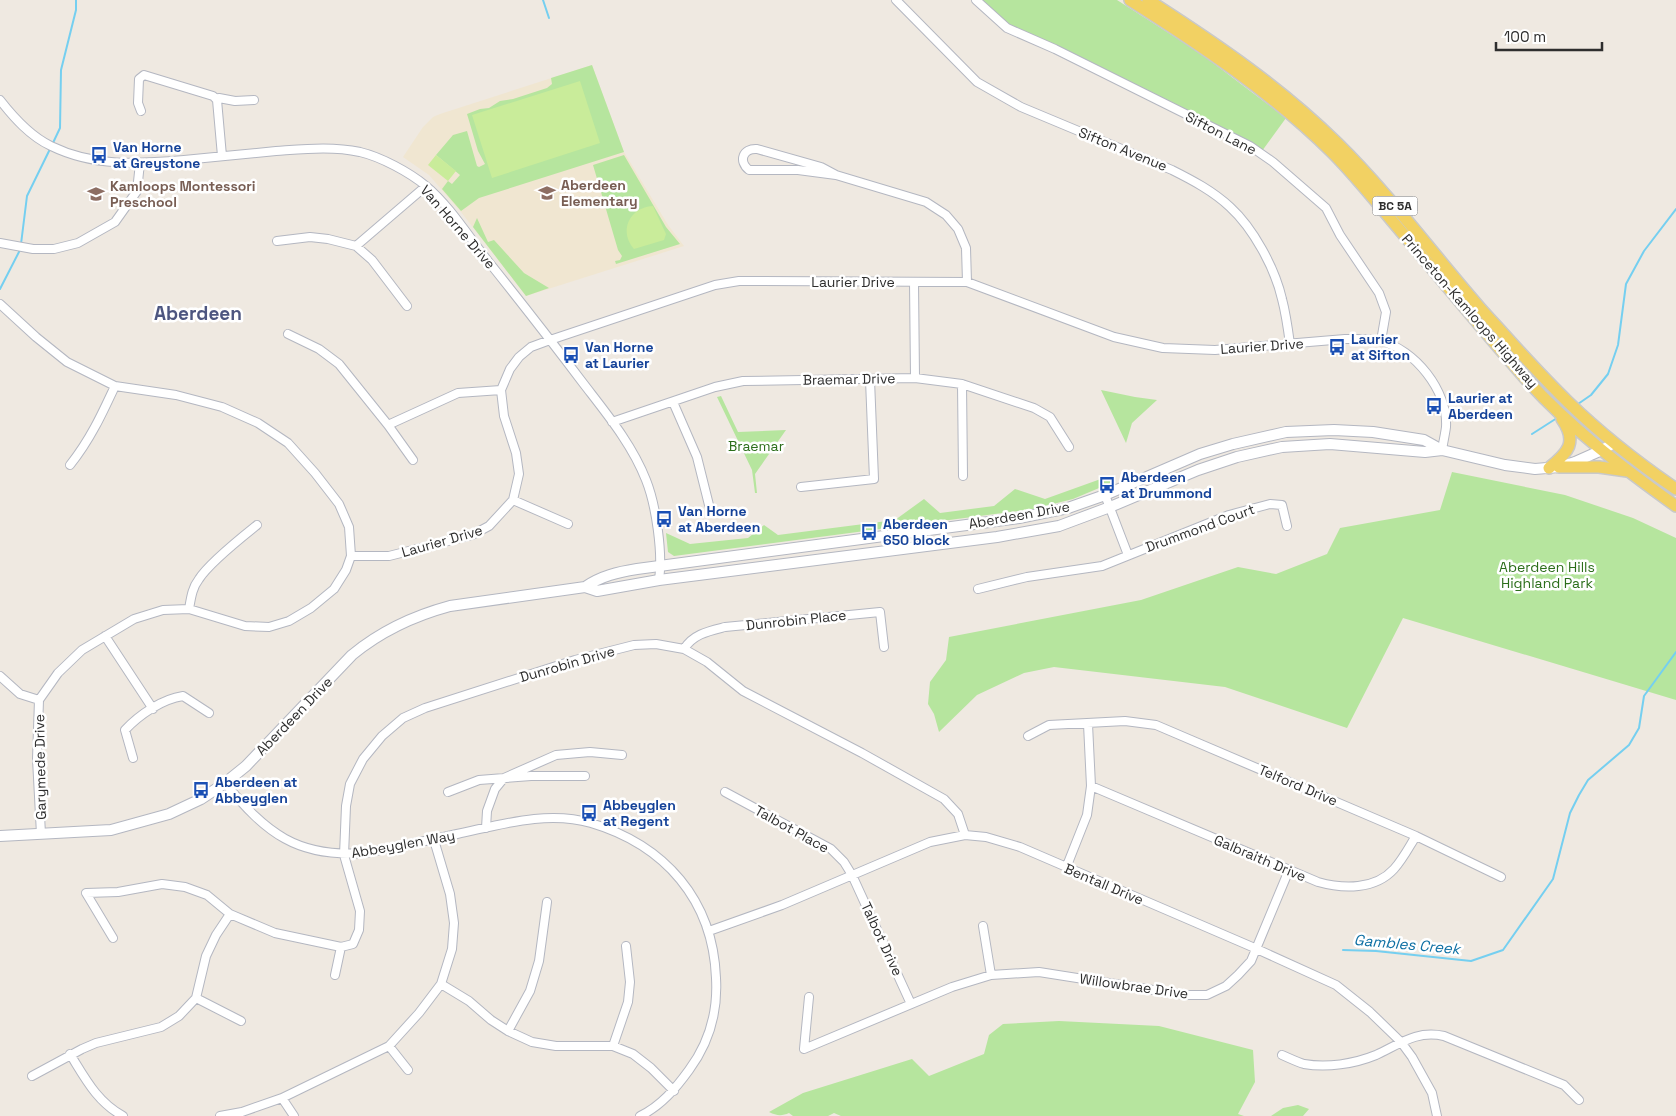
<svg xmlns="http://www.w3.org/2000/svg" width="1676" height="1116" font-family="'Space Grotesk',sans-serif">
  <rect width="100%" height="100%" fill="#efe9e1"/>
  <path fill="#f0e6d1" d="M592 65 624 152 668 225 684 246 526 296 461 212 429 175 403 157 423 127 433 117 440 114Z"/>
  <path fill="#b6e59e" d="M981 0H1117L1200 53 1286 118 1262 151 1006 23Z
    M592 65 624 152 479 198 461 211 442 189 448 181 452 184 460 175 436 155 453 135 467 131 477 166 479 167 485 164 478 151 467 114 480 109 489 108 500 101 513 99 547 88 552 84 551 78Z
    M624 155 666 227 680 244 616 264 615 261 620 260 622 256 618 250 593 165Z
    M477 218 488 242 494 240 524 273 549 288 526 296 473 227Z
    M1101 390 1135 397 1157 400 1132 423 1126 443Z
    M721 396 738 432 786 430 755 474 757 493H755L752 470 717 397Z
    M1452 472 1565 495 1633 518 1676 538V700L1403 618 1347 728 1225 687 1054 667 1024 673 977 695 939 732 934 714 928 704 930 682 946 660 949 637 1141 600 1238 567 1276 574 1327 554 1340 528 1440 510Z
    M1109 476 1111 483 1073 499 1033 509 674 556 668 552 666 533 690 544 748 538 764 525 778 535 895 520 924 499 940 513 994 506 1015 489 1045 499Z
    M1059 1021 1159 1026 1253 1050 1255 1082 1238 1114 1244 1116H841L834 1113 828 1116H793L789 1113C782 1116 777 1116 769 1112L803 1093 912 1059 929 1076 984 1054 989 1035 1003 1024Z
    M1298 1105 1309 1109 1303 1116H1271L1283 1108Z"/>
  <path fill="#c9ec9a" d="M580 81 600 143 492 178 472 115Z
    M436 155 456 171 448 181 428 165Z
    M653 206 666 234 664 240 634 249C618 231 630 207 653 206Z"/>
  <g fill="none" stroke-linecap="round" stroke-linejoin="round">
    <path stroke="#75cff0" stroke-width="2" d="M543 0 549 18
      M52 145 60 128 61 70 76 10V0
      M21 244 27 196 50 149
      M0 289 21 248
      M1578 404 1591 395 1608 374 1618 345 1626 284 1644 251 1676 209
      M1532 434 1557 418
      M1343 950 1376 951 1471 961 1503 950 1553 879 1570 813 1579 795 1588 780 1629 745 1639 728 1644 696 1676 652"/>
    <g stroke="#b4b7c1" stroke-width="10">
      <path id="street" d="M896 0 977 82 1021 107 1172 170C1192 180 1213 191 1230 207 1253 228 1275 268 1282 299 1286 314 1288 329 1290 344
        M976 0 1007 28 1055 49 1250 146 1273 162 1326 208 1340 235 1379 293 1386 312 1381 341
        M0 100C14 118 30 136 51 146 94 167 138 164 184 160 215 157 245 154 276 151 305 149 332 146 360 152 381 157 409 172 426 186 449 205 469 237 488 261 520 301 552 342 583 383 606 413 632 444 646 480 656 505 663 553 659 580
        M217 100 222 156
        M141 111 138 103 139 79 144 75 213 96 217 100 219 98 235 101 254 100
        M836 175 821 167 757 149C743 148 738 161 749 170H798L836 175 926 202 946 215 958 229 966 248 967 282
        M277 241 310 237 328 239 356 246 372 260 407 306
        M0 243 33 249H54L78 243 115 222 137 191 140 163
        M356 246 426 186
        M914 282 915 378
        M0 304 36 337 67 362 115 386 176 395 222 407 258 423 288 443 315 473 339 504 349 527 351 556 346 570 334 589 311 608 289 621 269 627 245 626 189 609 163 610 134 619 82 650 58 673 39 700 37 759 41 834
        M288 334 319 349 339 364 388 425 413 460
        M962 384 963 476
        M673 402 697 457 709 505
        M612 422 715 387 743 381 915 378 962 384 1034 408 1050 417 1069 447
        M388 425 458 393 501 390
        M70 465C90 440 102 414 115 386
        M801 487 874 479 870 380
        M1105 495 1128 555
        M513 500 568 524
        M351 556H389L472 535 489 526 513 500 519 474 516 453 504 416 501 390 510 369 519 357 531 347 550 340 715 285 739 281 967 282 1114 337 1163 348 1215 350 1345 339C1356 339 1368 338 1380 341 1415 349 1448 391 1446 427 1445 435 1443 443 1442 450
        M978 589 1027 577 1102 566 1229 515 1270 504 1282 505 1287 526
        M189 609C191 598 192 588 199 579 209 563 242 537 257 525
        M105 636 153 709
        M684 649C693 634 709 631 725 627L880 612 884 647
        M0 676 20 694 39 700
        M1028 736 1049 725 1125 721 1156 725 1416 836 1501 877
        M133 758 125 730C139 715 162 699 183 696L209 713
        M225 783C266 833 297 858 365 853 395 847 426 841 457 834 500 825 547 810 591 823 665 845 713 900 716 978 718 1012 709 1043 689 1070 676 1088 661 1106 640 1116
        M1091 786 1318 882C1343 889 1375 890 1394 869 1403 859 1409 847 1416 836
        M448 792 479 780 531 776H585
        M725 792 831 849 844 862 852 875 911 1004
        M486 828 487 811 495 789 504 778 556 755 590 752 622 755
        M1066 868 1087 815 1091 786 1088 724
        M983 926 991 975
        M709 931 782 905 930 842 965 835 986 837 1020 847 1250 946 1336 985 1370 1012 1401 1042 1412 1057 1432 1093 1437 1116
        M113 938 86 893 118 892 162 884 185 887 207 895 230 914 275 933 341 947
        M341 947 353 944 359 930 360 911 344 855 346 806 350 784 363 759 382 736 403 718 425 708 575 660 634 645 656 644 684 649 707 662 743 691 862 753 944 799 958 814 965 835
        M335 975 341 947
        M441 984 469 1001 491 1020 508 1031 532 1042 556 1046H613L633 1054 651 1068 674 1091
        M809 997 804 1049 952 987 991 975 1039 972 1185 995H1207L1226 986 1238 975 1251 961 1289 870
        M196 998 241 1021
        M508 1031 530 991 539 961 547 902
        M389 1046 408 1070
        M613 1046 628 1002 630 982 626 946
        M70 1054C85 1078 97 1102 123 1116
        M1282 1055C1289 1058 1297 1062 1304 1064 1327 1068 1354 1064 1376 1055 1400 1044 1416 1030 1444 1036L1564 1085 1579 1100
        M32 1076 82 1049 96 1043 161 1027 179 1016 196 998 206 956 216 935 230 914
        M282 1098 294 1116
        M220 1116 242 1112 282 1098 389 1046 419 1013 441 984 452 949 454 923 450 894 434 840"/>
    </g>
    <g stroke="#b4b7c1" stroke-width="12">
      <path id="secondary" d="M585 587C601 576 618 572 637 569L1019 518 1068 508 1105 495 1200 454 1233 444 1286 432 1334 430 1373 432 1424 440 1442 450 1505 465 1535 469 1559 467 1575 462 1602 450 1614 443
        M0 836 111 830 169 814 201 799 225 783 246 766 352 655C381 631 413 616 450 606L571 589 585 587 597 591 659 580 997 537 1059 526 1110 507 1198 470 1237 457 1282 447 1330 444 1425 452 1442 450"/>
    </g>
    <g stroke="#c9c9c9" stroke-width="14">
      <path id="primary" d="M1130 0C1201 45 1271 92 1332 152 1354 174 1374 199 1394 223 1438 275 1481 328 1526 379 1570 428 1623 468 1676 506
        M1148 0C1215 43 1280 87 1337 143 1389 194 1432 253 1480 308 1509 340 1537 372 1568 402 1601 434 1638 463 1676 489
        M1559 467H1599L1627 471
        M1549 468C1568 453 1578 442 1562 419"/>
    </g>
    <use href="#street" stroke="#fff" stroke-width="8"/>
    <use href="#secondary" stroke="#fff" stroke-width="10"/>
    <use href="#primary" stroke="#f2d163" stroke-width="11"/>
  </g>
  <defs>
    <g id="bus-bare" transform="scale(1.35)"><path d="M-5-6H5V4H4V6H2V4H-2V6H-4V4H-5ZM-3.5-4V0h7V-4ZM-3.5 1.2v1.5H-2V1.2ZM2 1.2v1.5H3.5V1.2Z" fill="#1a4fb4" stroke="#fff" stroke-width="2.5" paint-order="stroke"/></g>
    <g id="school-bare" transform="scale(1.35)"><path d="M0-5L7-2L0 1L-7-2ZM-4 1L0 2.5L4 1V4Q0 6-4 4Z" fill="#8d6e63" stroke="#fff" stroke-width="2.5" paint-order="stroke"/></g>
  </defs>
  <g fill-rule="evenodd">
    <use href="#bus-bare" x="99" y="155"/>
    <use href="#school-bare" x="547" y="193"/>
    <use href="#school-bare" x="96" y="194"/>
    <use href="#bus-bare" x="1337" y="347"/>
    <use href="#bus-bare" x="571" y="355"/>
    <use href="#bus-bare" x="1434" y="406"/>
    <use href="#bus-bare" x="1107" y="485"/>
    <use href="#bus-bare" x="664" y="519"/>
    <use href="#bus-bare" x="869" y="532"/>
    <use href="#bus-bare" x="201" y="790"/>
    <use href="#bus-bare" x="589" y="813"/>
  </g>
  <g text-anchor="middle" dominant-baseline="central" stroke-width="5" stroke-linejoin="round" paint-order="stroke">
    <rect fill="#fff" stroke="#6d6d6d" stroke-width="1" x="1372.5" y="196.5" width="45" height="19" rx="4"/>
    <g font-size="12" font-weight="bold" fill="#2e2e2e">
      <text x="1395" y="206">BC 5A</text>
    </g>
    <g font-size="14" fill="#2e2e2e" stroke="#fff">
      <text transform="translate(1221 133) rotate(27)">Sifton Lane</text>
      <text transform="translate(1123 149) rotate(22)">Sifton Avenue</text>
      <text transform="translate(458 227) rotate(49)">Van Horne Drive</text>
      <text x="853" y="282">Laurier Drive</text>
      <text transform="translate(1470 311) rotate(49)">Princeton-Kamloops Highway</text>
      <text transform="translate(1262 346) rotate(-4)">Laurier Drive</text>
      <text transform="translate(849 379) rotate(-1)">Braemar Drive</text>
      <text transform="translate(1019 515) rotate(-10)">Aberdeen Drive</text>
      <text transform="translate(1200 528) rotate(-20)">Drummond Court</text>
      <text transform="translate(442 541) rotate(-16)">Laurier Drive</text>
      <text transform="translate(796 620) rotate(-6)">Dunrobin Place</text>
      <text transform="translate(567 664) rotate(-16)">Dunrobin Drive</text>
      <text transform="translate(294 716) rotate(-46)">Aberdeen Drive</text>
      <text transform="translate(40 767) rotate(-91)">Garymede Drive</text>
      <text transform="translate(1298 785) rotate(23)">Telford Drive</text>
      <text transform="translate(792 829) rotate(29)">Talbot Place</text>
      <text transform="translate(403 844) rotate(-10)">Abbeyglen Way</text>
      <text transform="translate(1260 858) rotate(23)">Galbraith Drive</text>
      <text transform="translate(1104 884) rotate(23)">Bentall Drive</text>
      <text transform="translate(882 939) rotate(65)">Talbot Drive</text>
      <text transform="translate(1134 986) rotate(8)">Willowbrae Drive</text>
    </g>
    <g font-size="14" font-weight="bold" fill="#164399" stroke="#fff" text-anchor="start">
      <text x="113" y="147">Van Horne<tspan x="113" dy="16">at Greystone</tspan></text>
      <text x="1351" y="339">Laurier<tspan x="1351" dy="16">at Sifton</tspan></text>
      <text x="585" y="347">Van Horne<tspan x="585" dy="16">at Laurier</tspan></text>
      <text x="1448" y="398">Laurier at<tspan x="1448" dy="16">Aberdeen</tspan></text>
      <text x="1121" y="477">Aberdeen<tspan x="1121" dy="16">at Drummond</tspan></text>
      <text x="678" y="511">Van Horne<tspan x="678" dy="16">at Aberdeen</tspan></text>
      <text x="883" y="524">Aberdeen<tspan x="883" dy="16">650 block</tspan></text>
      <text x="215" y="782">Aberdeen at<tspan x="215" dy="16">Abbeyglen</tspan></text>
      <text x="603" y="805">Abbeyglen<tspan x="603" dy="16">at Regent</tspan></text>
    </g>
    <g font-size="14" font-weight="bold" fill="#785e54" stroke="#fff" text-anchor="start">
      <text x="561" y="185">Aberdeen<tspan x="561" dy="16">Elementary</tspan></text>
      <text x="110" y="186">Kamloops Montessori<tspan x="110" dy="16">Preschool</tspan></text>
    </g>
    <g font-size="14" fill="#2c6e1b" stroke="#fff">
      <text x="756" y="446">Braemar</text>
      <text x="1547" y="567">Aberdeen Hills<tspan x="1547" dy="16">Highland Park</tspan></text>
    </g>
    <g font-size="15" font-style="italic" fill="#0d6fa3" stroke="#fff">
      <text transform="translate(1407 944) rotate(5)">Gambles Creek</text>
    </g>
    <g font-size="19" font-weight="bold" fill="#4d5680" stroke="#fff">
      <text x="198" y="313">Aberdeen</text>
    </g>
  </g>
  <path d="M1496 42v8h106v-8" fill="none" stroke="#2e2e2e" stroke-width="2.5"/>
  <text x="1504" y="42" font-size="15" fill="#2e2e2e" stroke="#ffffff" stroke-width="4" paint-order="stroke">100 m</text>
</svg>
